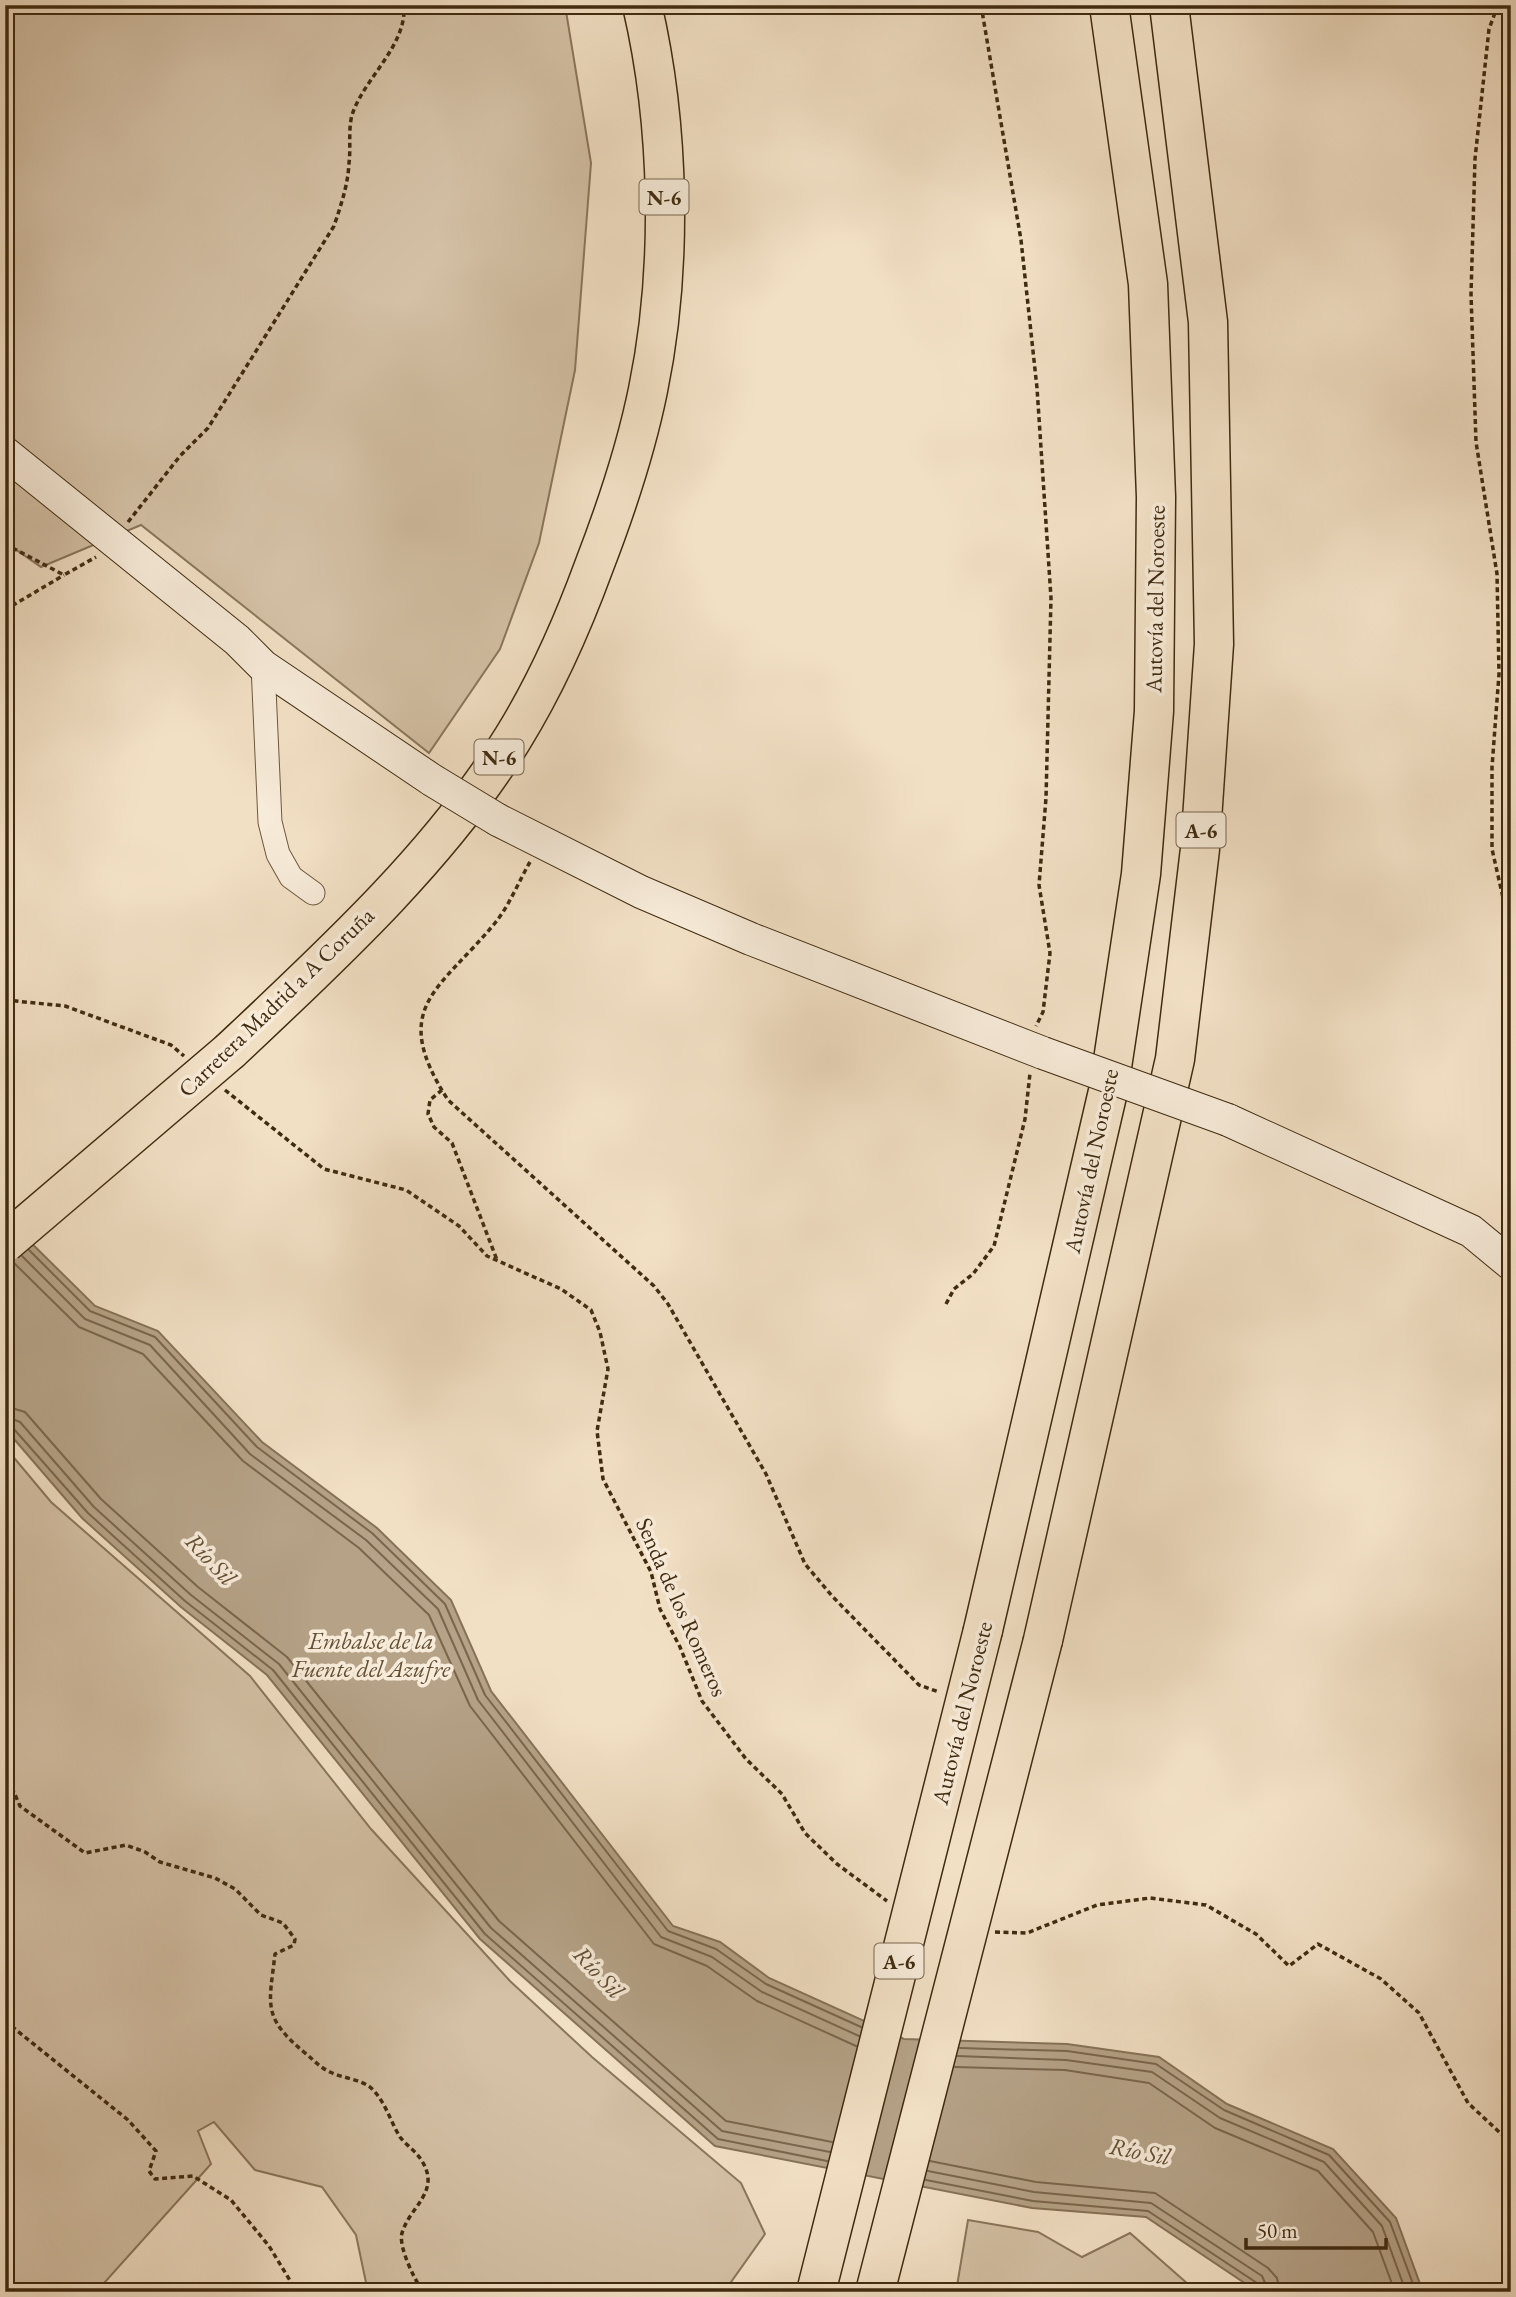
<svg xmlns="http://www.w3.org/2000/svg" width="1516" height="2297" font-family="'EB Garamond',serif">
  <rect width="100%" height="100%" fill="#f2e0c5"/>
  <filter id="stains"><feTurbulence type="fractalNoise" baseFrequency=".00286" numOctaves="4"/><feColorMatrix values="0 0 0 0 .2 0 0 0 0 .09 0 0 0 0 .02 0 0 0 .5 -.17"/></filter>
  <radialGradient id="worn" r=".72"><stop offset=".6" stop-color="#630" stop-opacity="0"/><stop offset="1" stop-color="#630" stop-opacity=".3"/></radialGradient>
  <path fill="#d4c1a6" stroke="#8a765b" stroke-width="2" d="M5 5H565L591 163 575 370 539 543 500 649 429 753 141 525 41 567 5 542Z
    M1509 248 1511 249V471L1505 417Z
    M5 1447 51 1502 250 1676 371 1829 510 1981 592 2057 741 2183 765 2234 724 2292H368L356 2235 322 2187 255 2170 214 2122 198 2131 211 2164 96 2292H5Z
    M968 2220 1038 2232 1082 2257 1130 2233 1197 2292H956Z"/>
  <path fill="#b5a287" stroke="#867257" stroke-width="2" d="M5 1217 95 1306 158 1331 262 1442 377 1528 451 1600 491 1691 673 1926 720 1942 769 1978 904 2039 1067 2044 1159 2057 1227 2104 1333 2149 1396 2218 1423 2292H1258L1146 2217 1032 2208 715 2146 480 1939 267 1675 181 1607 82 1518 8 1432 5 1428Z"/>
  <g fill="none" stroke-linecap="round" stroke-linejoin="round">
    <path stroke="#7a664c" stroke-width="2" d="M29 1250 90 1311 155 1337 257 1447 372 1533 445 1604 485 1695 668 1931 716 1949 766 1984 861 2027
      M22 1256 85 1319 150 1345 250 1454 366 1540 438 1609 478 1700 661 1937 712 1957 762 1992 859 2036
      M13 1262 79 1327 143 1354 243 1461 359 1548 429 1615 470 1706 654 1944 707 1966 757 2001 856 2046
      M5 1406 25 1412 101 1499 198 1587 287 1657 499 1921 726 2121 832 2142
      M5 1416 20 1422 94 1507 191 1595 279 1664 491 1928 722 2131 830 2152
      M5 1425 13 1428 88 1513 185 1601 273 1670 485 1934 718 2139 827 2161
      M960 2048 1067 2051 1156 2064 1224 2110 1329 2155 1390 2222 1416 2292
      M957 2056 1066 2060 1152 2072 1220 2118 1324 2162 1382 2226 1406 2292
      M955 2067 1065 2070 1149 2083 1215 2128 1318 2171 1373 2232 1395 2292
      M930 2161 1036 2182 1155 2193 1268 2268 1277 2278 1280 2292
      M928 2171 1034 2192 1151 2203 1262 2276 1269 2292
      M926 2180 1033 2201 1148 2211 1257 2283 1260 2292"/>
    <g stroke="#6c583d" stroke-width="25">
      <path id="street" d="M263 666 270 822 278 854 291 877 313 893"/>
    </g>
    <g stroke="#402b10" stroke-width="34">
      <path id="secondary" d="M5 453 237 640 263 666 432 780
        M498 820 641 892 751 939 1043 1053
        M1228 1120 1471 1231 1511 1264"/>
    </g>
    <g stroke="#402b10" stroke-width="41">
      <path id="highway" d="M230 1051C329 958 442 854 513 738 547 683 572 626 594 566 616 509 636 449 648 390 673 269 670 125 642 5
        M983 1630 1109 1087 1141 874 1154 711 1156 497 1148 284 1109 5
        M1043 1640 1175 1059 1200 849 1214 644 1208 322 1169 5"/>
    </g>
    <path stroke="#402b10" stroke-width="3.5" stroke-dasharray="5 3.5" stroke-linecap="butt" d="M981 5 1021 240 1037 388 1051 598 1046 798 1039 885 1050 953 1043 1012 1036 1026
      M1498 5 1489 29 1475 159 1471 294 1476 442 1497 574 1499 674 1492 767V849L1511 933
      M128 522 180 456 208 428 334 226C341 205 348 185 349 163 351 148 348 130 352 115 364 78 407 46 404 5
      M5 544 64 575 96 557
      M5 610 64 575
      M530 862C519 881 509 906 495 923 439 991 388 1007 448 1100L654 1286 668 1304 766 1474 805 1564 832 1596 919 1685 939 1692
      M5 1000 65 1006 171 1045 184 1056
      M225 1090 324 1169 406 1190 459 1226 487 1256 561 1289 591 1310 600 1332 608 1369 597 1431 603 1479 651 1572 660 1609 680 1647 702 1701 746 1759 782 1794 805 1833 837 1864 887 1901
      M442 1090 430 1100 428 1114 434 1127 452 1143 497 1260
      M946 1304 954 1289 973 1274 994 1246 1025 1119 1030 1073
      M5 1772 20 1806 85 1853 126 1845 145 1852 160 1862 215 1878 235 1889 261 1915 283 1923 295 1939 294 1945 275 1954C269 2006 262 2017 305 2053 314 2060 319 2067 330 2072 342 2078 359 2079 370 2087 385 2100 390 2121 400 2137 406 2145 416 2151 422 2161 441 2192 410 2206 402 2233 398 2247 415 2280 423 2292
      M995 1932 1027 1933 1097 1905 1150 1898 1206 1905 1256 1934 1289 1966 1318 1944 1381 1979 1419 2013 1468 2103 1511 2143
      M5 2021 128 2120 156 2151 149 2171 155 2179 193 2176 231 2200 269 2246 297 2292"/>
    <use href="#street" stroke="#f7ebd9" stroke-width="23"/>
    <use href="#secondary" stroke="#f7ebd9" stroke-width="32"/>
    <use href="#highway" stroke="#f2e0c5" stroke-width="38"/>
    <g stroke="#402b10" stroke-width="34" stroke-linecap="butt">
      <path id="secondary-bridge" d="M432 780 498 820
        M1043 1053 1228 1120"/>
    </g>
    <g stroke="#402b10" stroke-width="41" stroke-linecap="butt">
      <path id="highway-bridge" d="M5 1243 230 1051
        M816 2292 983 1630
        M875 2292 1043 1640"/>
    </g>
    <use href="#secondary-bridge" stroke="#f7ebd9" stroke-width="32"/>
    <use href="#highway-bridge" stroke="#f2e0c5" stroke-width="38"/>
  </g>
  <g text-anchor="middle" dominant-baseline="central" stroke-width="7" stroke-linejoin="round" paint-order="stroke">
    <g fill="#f7ebd9" stroke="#77654c" stroke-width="2">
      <rect x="639.5" y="179.5" width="49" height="35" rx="5"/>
      <rect x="474.5" y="739.5" width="49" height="35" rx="5"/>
      <rect x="1176.5" y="812.5" width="49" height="35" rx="5"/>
      <rect x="874.5" y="1943.5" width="49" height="35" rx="5"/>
    </g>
    <g font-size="21" font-weight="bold" fill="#402b10">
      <text x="664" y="197">N-6</text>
      <text x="499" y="757">N-6</text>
      <text x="1201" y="830">A-6</text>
      <text x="899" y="1961">A-6</text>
    </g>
    <g font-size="23" fill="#402b10" stroke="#f7ebd9">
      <text transform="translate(1155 599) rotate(-89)">Autovía del Noroeste</text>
      <text transform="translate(276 1002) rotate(-44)">Carretera Madrid a A Coruña</text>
      <text transform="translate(1091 1161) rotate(-78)">Autovía del Noroeste</text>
      <text transform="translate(682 1607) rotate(66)">Senda de los Romeros</text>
      <text transform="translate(962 1713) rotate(-76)">Autovía del Noroeste</text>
    </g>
    <g font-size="24" font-style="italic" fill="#634f34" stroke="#f7ebd9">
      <text transform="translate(211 1559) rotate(47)">Río Sil</text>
      <text x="371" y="1640">Embalse de la<tspan x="371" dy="28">Fuente del Azufre</tspan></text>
      <text transform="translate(599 1972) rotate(47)">Río Sil</text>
      <text transform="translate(1140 2151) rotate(11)">Río Sil</text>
    </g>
  </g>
  <rect width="1516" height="2297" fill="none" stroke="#f2e0c5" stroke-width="28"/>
  <rect x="7" y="7" width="1502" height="2283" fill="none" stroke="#402b10" stroke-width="3.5"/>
  <rect x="14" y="14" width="1488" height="2269" fill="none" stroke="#402b10" stroke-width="2"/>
  <path d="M1246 2238v10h140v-10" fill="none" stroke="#402b10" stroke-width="3.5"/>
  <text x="1257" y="2238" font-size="21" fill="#402b10" stroke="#f7ebd9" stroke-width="5" paint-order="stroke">50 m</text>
  <rect width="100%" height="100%" filter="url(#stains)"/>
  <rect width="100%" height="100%" fill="url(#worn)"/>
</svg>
